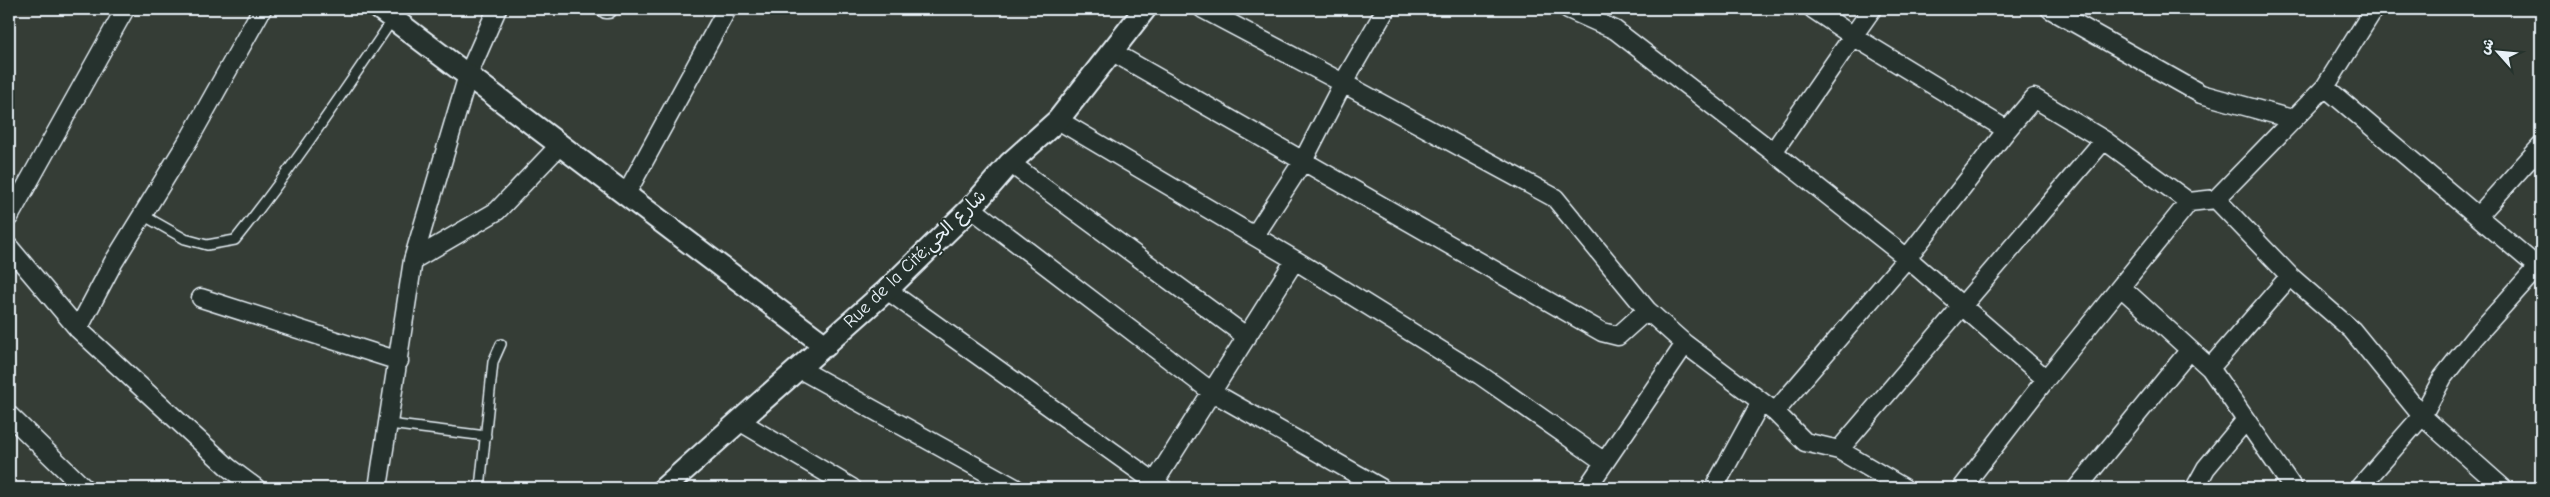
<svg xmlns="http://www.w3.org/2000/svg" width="2550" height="497" font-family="'Comic Neue','Playpen Sans Arabic',sans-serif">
  <rect width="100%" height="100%" fill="#353d36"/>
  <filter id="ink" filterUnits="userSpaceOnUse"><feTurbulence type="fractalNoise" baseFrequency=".02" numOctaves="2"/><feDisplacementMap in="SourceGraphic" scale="10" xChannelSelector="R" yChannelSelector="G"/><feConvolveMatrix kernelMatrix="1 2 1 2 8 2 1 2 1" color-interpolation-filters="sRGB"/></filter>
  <g filter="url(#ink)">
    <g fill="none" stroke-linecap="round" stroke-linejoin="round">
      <g stroke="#e8f1f8" stroke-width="12">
        <path id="service" d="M141 214 185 239 207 245 235 240C292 169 342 94 393 19
          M389 424 486 436
          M480 488 493 362 501 344"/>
      </g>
      <g stroke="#e8f1f8" stroke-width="21">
        <path id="minor" d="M606 9H608
          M1203 9 1343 83 1303 161 1255 235
          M1386 9 1343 83 1555 198 1647 310 1685 344
          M1568 9 1615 30 1773 152
          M1813 9 1853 36 1872 9
          M2050 9 2201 94 2292 119
          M1853 36 2007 130 1907 258 1773 152Z
          M1111 51 1602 332 1618 336 1647 310
          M2325 87 2541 270
          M1058 120 1295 260
          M2007 130 2034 98 2104 140
          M1010 163 1247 337
          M626 194 727 9
          M2216 199 2290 276 2352 330 2422 416 2443 377 2474 338 2541 263
          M971 208 1212 392 1381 488
          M2478 216 2541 146
          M9 217 125 9
          M9 247 78 329 229 468 256 488
          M413 260 497 211 560 145
          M2121 287 2210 368 2290 276
          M887 290 1163 488
          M201 298 399 361
          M78 329 113 263 191 136 262 9
          M798 368 1015 488
          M2210 368 2293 488
          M1775 412 1805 442 1839 450
          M9 415 84 488
          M741 422 852 488
          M378 488 413 260 468 75 497 9
          M1151 488 1295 260 1480 375 1603 461
          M1587 488 1685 344 1775 412 1907 258 2046 379
          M1714 488 1761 402
          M1904 488 1839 450 2104 140 2189 202
          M1962 488 2046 379 2189 202 2216 199 2325 87 2374 9
          M2077 488 2189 351
          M2195 488 2206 468 2246 420
          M2359 488 2422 416 2503 488"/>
      </g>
      <g stroke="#e8f1f8" stroke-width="25">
        <path id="tertiary" d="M380 9 826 346
          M664 488 887 290 971 208 1010 163 1058 120 1145 9"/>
      </g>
      <use href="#service" stroke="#26332d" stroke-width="9"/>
      <use href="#minor" stroke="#26332d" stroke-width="18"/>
      <use href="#tertiary" stroke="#26332d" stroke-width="21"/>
    </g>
  </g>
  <g text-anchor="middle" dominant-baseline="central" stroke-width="4" stroke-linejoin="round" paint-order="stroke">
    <g font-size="18" fill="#e8f1f8" stroke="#26332d">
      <text transform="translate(915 259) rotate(-44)">Rue de la Cité;شارع الحي</text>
    </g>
  </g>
  <rect width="2550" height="497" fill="none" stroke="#26332d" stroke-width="30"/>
  <rect x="15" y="15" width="2520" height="467" fill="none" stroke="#e8f1f8" stroke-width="2" filter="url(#ink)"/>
  <g transform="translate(2498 52) rotate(297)" stroke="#26332d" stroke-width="4" paint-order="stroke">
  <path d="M0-4L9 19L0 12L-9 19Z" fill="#e8f1f8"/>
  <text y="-8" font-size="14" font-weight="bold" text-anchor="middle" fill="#e8f1f8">ش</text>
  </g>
</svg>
